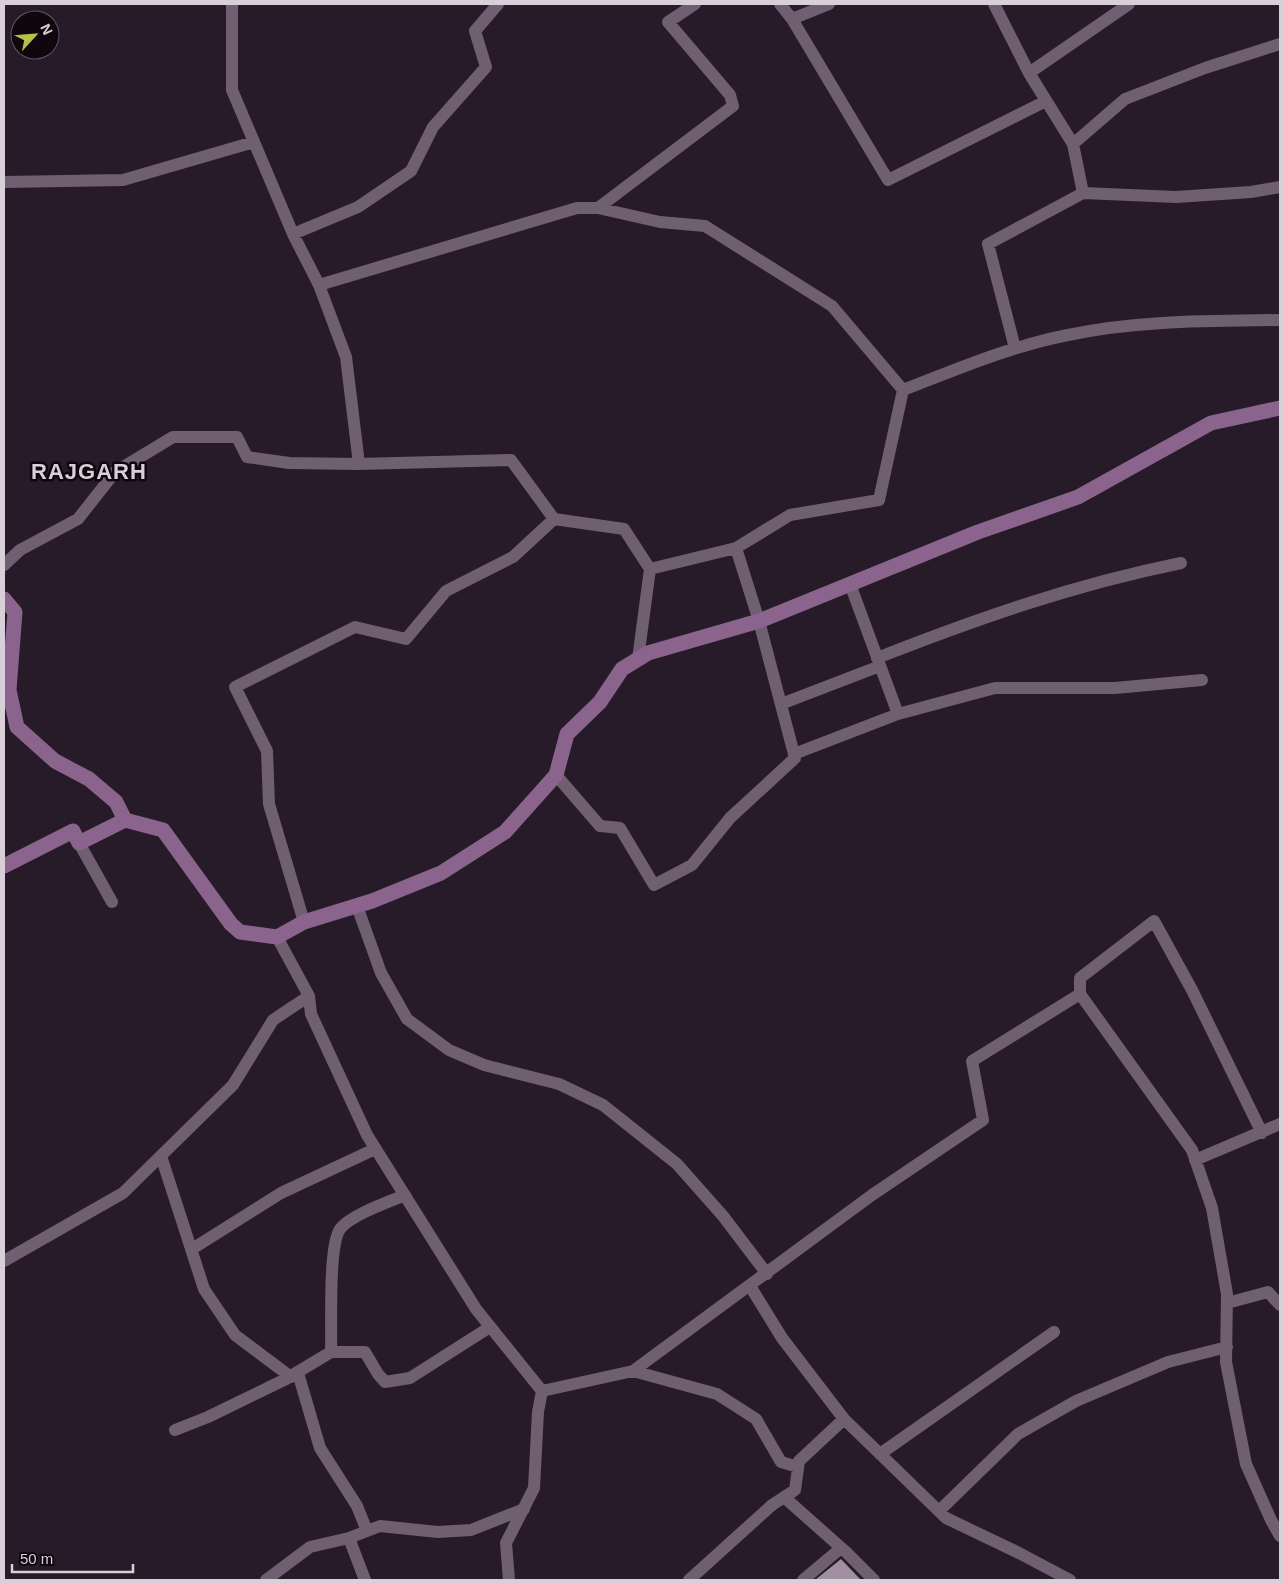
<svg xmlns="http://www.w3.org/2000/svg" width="1284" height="1584" font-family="Helvetica,sans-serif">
  <rect width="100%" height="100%" fill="#281b29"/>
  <path fill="#a08fa1" d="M841 1559 861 1580H815Z"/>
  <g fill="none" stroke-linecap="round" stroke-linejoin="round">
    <path stroke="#6f5f70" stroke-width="12" d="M232 4V90L293 234 319 285 577 208H598L660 222 705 226 832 306 903 390 879 500 790 515 736 548
      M780 4 792 19 888 180 1046 101
      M994 4 1029 73 1073 144
      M792 19 829 4
      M1029 73 1129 4
      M4 182 123 180 254 142
      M1083 193 1073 144 1125 99 1205 68 1280 44
      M598 208 733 106 730 95 668 22 695 4
      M293 234 358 207 411 171 433 127 486 67 475 31 498 4
      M319 285 346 357 359 464 511 460 554 519
      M1015 348 988 244 1083 193 1176 197 1251 192 1280 187
      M903 390C957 369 1011 346 1068 335 1138 320 1210 321 1280 320
      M4 565 20 550 78 519 115 472 173 437H237L247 457 289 463 359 464
      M877 658C979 618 1073 585 1181 563
      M638 659 650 569
      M781 704 880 666
      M898 714 995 688H1115L1202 680
      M794 754 898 714 850 584
      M79 843 112 902
      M357 906 381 973 407 1019 449 1050 484 1065 559 1084 603 1105 677 1164 723 1216 767 1274
      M304 922 269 804 267 751 235 687 355 627 406 639 446 591 513 557 554 519 624 529 650 569 736 548 759 621 795 758 730 818 692 865 654 885 620 828 600 826 556 775
      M277 937 309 996 311 1014 367 1135 476 1309 542 1391
      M1080 994 1192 1150 1212 1208 1227 1294 1226 1362 1246 1464 1271 1520 1280 1536
      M161 1156 204 1289 235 1335 291 1377
      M1195 1160 1280 1124
      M192 1249 281 1193 375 1149
      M4 1261 123 1193 233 1085 273 1020 309 996
      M1227 1303 1268 1292 1280 1305
      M331 1352C332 1328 328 1247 340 1229 350 1215 389 1202 405 1195
      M633 1371 717 1394 756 1419 781 1462 798 1467
      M298 1373 320 1448 357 1506 367 1531
      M844 1419 946 1518 1019 1553 1070 1580
      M175 1430 208 1417 286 1379 331 1352H365L378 1374 385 1382 410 1378 490 1327
      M880 1454 1054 1332
      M784 1497 847 1553 874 1580
      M939 1511 1018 1434 1076 1401 1168 1362 1227 1347
      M349 1538 365 1580
      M266 1580 310 1547 349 1538 380 1526 438 1532 471 1530 524 1509
      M509 1580 506 1543 534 1488 538 1412 542 1391 633 1371 872 1195 983 1120 972 1061 1080 994V978L1154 921 1192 990 1262 1133
      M689 1580 772 1505 795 1490 799 1461 844 1419 782 1338 750 1286
      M803 1580 841 1548"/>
    <path stroke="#8b648e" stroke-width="15" d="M4 599 15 612 9 690 17 727 55 761 89 779 116 802 125 820 163 830 231 924 240 932 277 937 304 922 372 901 441 873 505 832 556 775 567 734 600 702 622 669 648 653 759 621 978 532 1078 497 1211 423 1280 408
      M4 866 73 831 79 843 125 820"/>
  </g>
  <g text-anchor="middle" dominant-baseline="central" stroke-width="5" stroke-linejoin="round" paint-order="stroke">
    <g font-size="22" font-weight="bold" letter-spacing="1" fill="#d8cfd9" stroke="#0e080e">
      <text x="89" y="471">RAJGARH</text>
    </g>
  </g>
  <rect width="1284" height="1584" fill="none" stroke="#d8cfd9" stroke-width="10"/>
  <g transform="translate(35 35) rotate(64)"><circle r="24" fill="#0e080e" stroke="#5f585f"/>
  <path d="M0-4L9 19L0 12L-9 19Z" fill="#b6c148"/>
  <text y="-8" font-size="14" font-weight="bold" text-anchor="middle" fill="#d8cfd9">N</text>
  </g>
  <path d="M12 1564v8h121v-8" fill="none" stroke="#d8cfd9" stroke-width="2.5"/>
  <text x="20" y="1564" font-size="15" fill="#d8cfd9" stroke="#0e080e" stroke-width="4" paint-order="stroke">50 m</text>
</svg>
